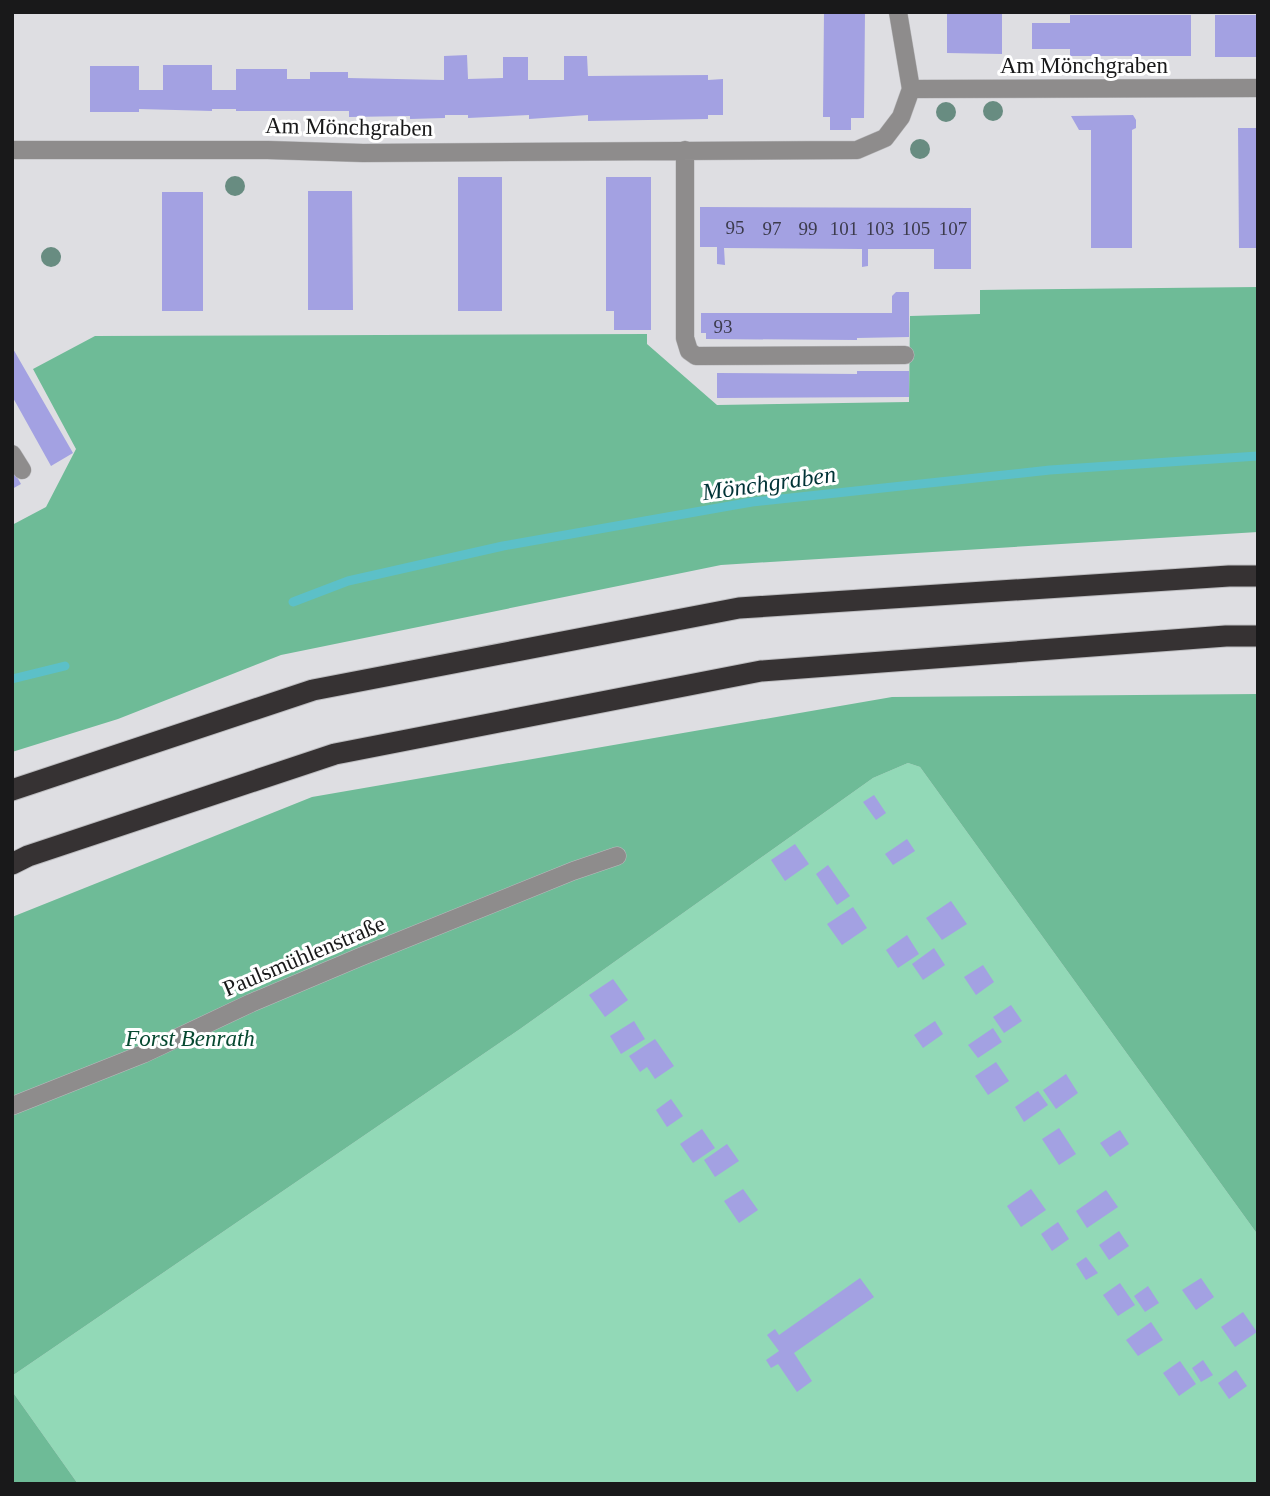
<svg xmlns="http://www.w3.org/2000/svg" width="1270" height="1496" font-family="Georgia,serif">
  <rect width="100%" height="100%" fill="#dedee2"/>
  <path fill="#92d9b7" d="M908 763 920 767 1258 1235V1484H78L12 1391V1376L520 1029 873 778Z"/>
  <path fill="#6ebb97" d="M1258 287V532L721 565 281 655 118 719 12 752V525L46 507 76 449 33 369 95 336 647 334V344L717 405 909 402 910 316 980 314V290Z
    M1258 694V1235L920 767 908 763 873 778 520 1029 12 1376V917L312 797 892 697Z
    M12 1391 78 1484H12Z"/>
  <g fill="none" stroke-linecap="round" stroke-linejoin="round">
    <path stroke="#5cc0c8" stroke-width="9" d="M293 602 348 581 503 546 752 502 1050 470 1258 456
      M12 679 65 666"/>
  </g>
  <path fill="#a3a1e2" d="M824 12H865L864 118H851V130H830V117H823Z
    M947 12H1002V54L947 53Z
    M1070 15H1191V56H1070V49H1032V23H1070Z
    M1215 15H1258V57H1215Z
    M467 55 468 79 503 78V57H528V80H564V56H587L588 76 708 75V80L723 79V115H708V119L588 121V115L529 119V115L468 118V115H445V118L410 119V116L349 117V111H236V109H212V111L139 109V112H90V66H139V90H163V65H212V90H236V69H287V79H310V72H348V78L444 80V56Z
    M1133 115 1136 120V128L1132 130V248H1091V130H1079L1071 116Z
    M1238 128H1258V248H1239Z
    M458 177H502V311H458Z
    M606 177H651V330H614V311H606Z
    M308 191H352L353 310H308Z
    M162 192H203V311H162Z
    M700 207 971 208V269H934V249H868V266L862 267V249L724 248 725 265 717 264V247H700Z
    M896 292H909V337L857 338V340L706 339V333H701V313H892V296Z
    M12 347 73 453 51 466 12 396Z
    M857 371H909V397L717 398V373L857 374Z
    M12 468 21 484 12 489Z
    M874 795 886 813 876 820 863 802Z
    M907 839 915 851 893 865 885 854Z
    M795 844 809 864 785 881 771 860Z
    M828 865 850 896 837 905 816 874Z
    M951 901 967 924 942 940 926 918Z
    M853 907 867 928 842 945 827 924Z
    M907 935 919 954 898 968 886 950Z
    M934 948 945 965 923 980 912 964Z
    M983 965 994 982 976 995 964 977Z
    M613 979 628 1000 605 1017 589 995Z
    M1011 1005 1022 1021 1004 1033 993 1017Z
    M634 1021 645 1039 621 1054 610 1036Z
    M935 1021 943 1034 923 1048 914 1035Z
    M993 1028 1002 1042 978 1058 968 1045Z
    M655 1039 674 1066 655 1079 647 1067 640 1072 629 1056Z
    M996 1062 1009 1081 988 1095 975 1076Z
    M1066 1074 1078 1093 1056 1109 1043 1090Z
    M1038 1091 1048 1105 1024 1122 1015 1107Z
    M671 1099 683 1116 667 1127 656 1110Z
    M1059 1128 1076 1154 1059 1165 1042 1139Z
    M702 1129 715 1148 693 1163 680 1144Z
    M1120 1130 1129 1144 1110 1157 1100 1143Z
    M727 1144 739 1161 715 1177 704 1160Z
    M743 1189 758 1210 739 1223 724 1201Z
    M1031 1189 1046 1210 1021 1227 1007 1206Z
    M1106 1190 1118 1207 1087 1228 1076 1211Z
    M1058 1222 1069 1239 1052 1251 1041 1234Z
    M1119 1231 1129 1246 1109 1260 1099 1245Z
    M1086 1257 1098 1273 1086 1280 1076 1264Z
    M860 1278 874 1297 794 1353 812 1381 797 1392 778 1364 771 1368 766 1360 779 1351 767 1335 775 1329 779 1335Z
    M1201 1278 1214 1297 1196 1310 1182 1290Z
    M1120 1283 1135 1305 1118 1316 1103 1295Z
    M1148 1286 1159 1303 1145 1312 1134 1296Z
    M1243 1312 1257 1332 1235 1347 1221 1327Z
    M1151 1322 1163 1340 1138 1356 1126 1340Z
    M1203 1360 1213 1375 1201 1382 1192 1368Z
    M1180 1361 1196 1384 1179 1396 1163 1373Z
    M1236 1370 1247 1386 1229 1399 1218 1383Z"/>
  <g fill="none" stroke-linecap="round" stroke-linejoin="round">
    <g stroke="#bbbbbe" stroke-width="19">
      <path id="minor" d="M911 89 1258 88
        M12 150H268L363 153 857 150 885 138 901 117 911 89 898 12
        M685 150V338L689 351 696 356 905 355
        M12 454 22 470
        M12 1106 143 1054 251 1003 360 957 573 871 617 856"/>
    </g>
    <g stroke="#bbbbbe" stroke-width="23">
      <path id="highway" d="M12 790 313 690 739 608 1229 576H1258
        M12 864 28 856 335 754 761 671 1226 636H1258"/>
    </g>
    <use href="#minor" stroke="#8e8c8c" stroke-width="18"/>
    <use href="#highway" stroke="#363233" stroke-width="21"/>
  </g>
  <g fill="#688c81">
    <circle cx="993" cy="111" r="10"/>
    <circle cx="946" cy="112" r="10"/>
    <circle cx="920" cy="149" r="10"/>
    <circle cx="235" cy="186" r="10"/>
    <circle cx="51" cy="257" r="10"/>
  </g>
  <g text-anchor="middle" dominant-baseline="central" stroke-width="6" stroke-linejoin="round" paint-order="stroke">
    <g font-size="19" fill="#3c3b4c">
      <text x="735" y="227">95</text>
      <text x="772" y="228">97</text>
      <text x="808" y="228">99</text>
      <text x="844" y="228">101</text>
      <text x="880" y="228">103</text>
      <text x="916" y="228">105</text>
      <text x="953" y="228">107</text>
      <text x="723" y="326">93</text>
    </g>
    <g font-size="23" fill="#19191a" stroke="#fff">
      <text x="1084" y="65">Am Mönchgraben</text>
      <text transform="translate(349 127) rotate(1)">Am Mönchgraben</text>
      <text transform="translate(304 956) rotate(-23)">Paulsmühlenstraße</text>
    </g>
    <g font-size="23" font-style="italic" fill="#074931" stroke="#fff">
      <text x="190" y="1038">Forst Benrath</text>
    </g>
    <g font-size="24" font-style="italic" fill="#003336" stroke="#fff">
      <text transform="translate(769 483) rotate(-8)">Mönchgraben</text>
    </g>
  </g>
  <rect width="1270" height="1496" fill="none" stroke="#19191a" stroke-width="28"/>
</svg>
